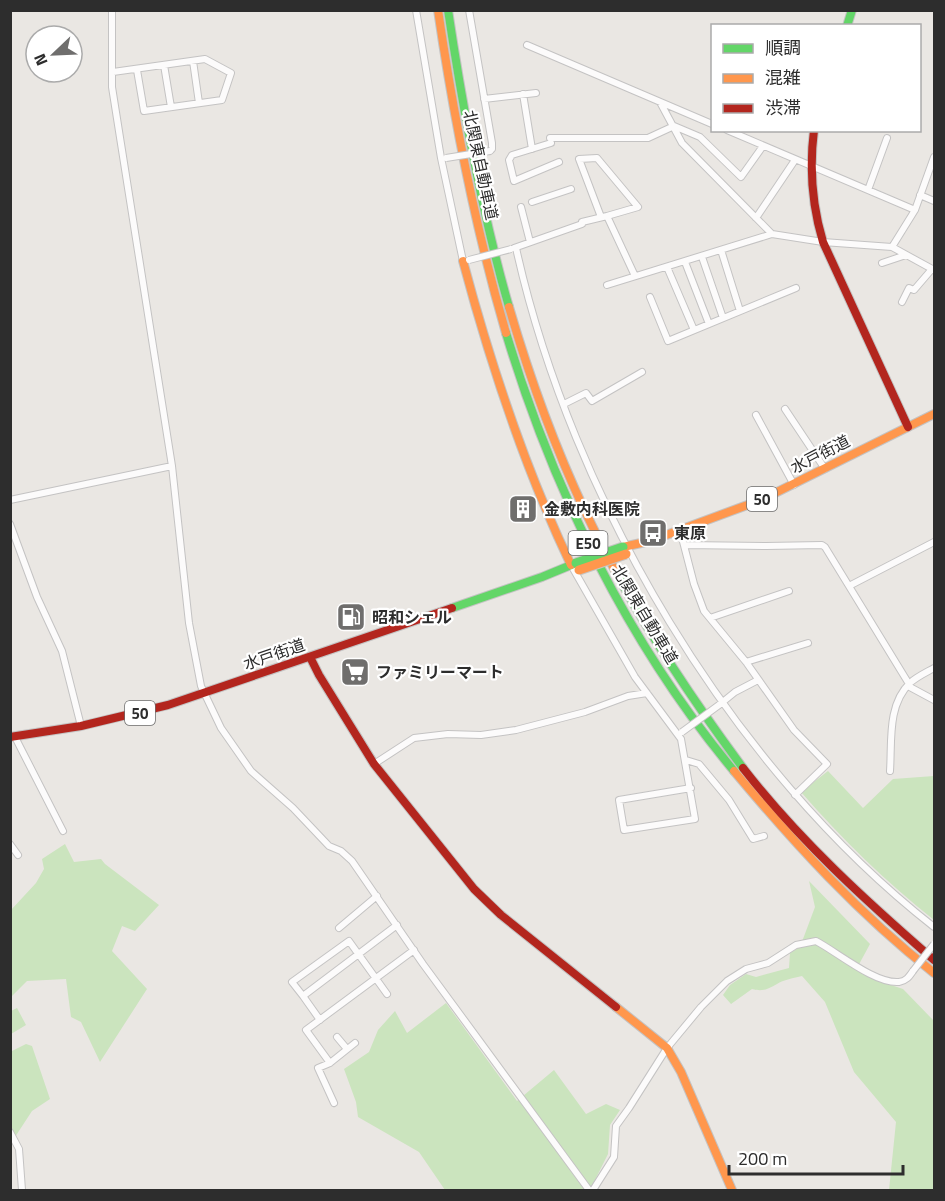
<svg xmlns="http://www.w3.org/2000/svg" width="945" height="1201" font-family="'Titillium Web','Noto Sans JP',sans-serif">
  <rect width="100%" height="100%" fill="#eae7e3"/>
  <path fill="#cbe4be" d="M828 771 863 808 893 779 934 776V920C886 882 842 839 801 792Z
    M65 844 74 862 101 859 105 864 159 905 135 931 122 926 112 951 147 989 100 1062 81 1022 71 1017 66 979 27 981 11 997V910L36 883 44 869 42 859Z
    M809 881 870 944 857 968 882 982 903 989 934 1021V1190H889L896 1122 854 1072 825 1002 802 976C794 978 783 980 777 984 768 989 763 992 752 989L731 1004 723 995 730 985 746 974 756 977 789 968 790 953 800 947 815 907Z
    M446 1003 517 1101 554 1070 586 1114 606 1104 620 1110 610 1125 608 1154 593 1184 586 1190H445L419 1152 358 1117 356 1102 344 1069 369 1052 378 1030 395 1011 407 1033Z
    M17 1008 26 1025 11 1034V1011Z
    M26 1044 32 1046 50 1099 32 1111 15 1137 10 1127V1052Z"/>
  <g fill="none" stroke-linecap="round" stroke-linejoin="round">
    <g stroke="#c4c3c3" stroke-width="8">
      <path id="street" d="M112 10V87L172 466 189 623 201 686 221 728 251 771 293 808 329 846 341 851 352 861 423 964 589 1190
        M416 10 441 158 463 261H465
        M469 10 492 143V149L490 151
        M527 45 712 124
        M193 61 199 103
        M164 65 171 107
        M113 72 205 59 231 73 222 100 144 111 137 70
        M523 94 532 149
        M484 99 536 93
        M660 102 682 143 772 234 823 242 892 247 934 270
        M727 130 915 210 892 247
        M550 138H648L674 126 700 137 741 177 763 146
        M551 143 512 155 509 160 514 181 559 162
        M868 190 887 138
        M920 195 934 201
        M532 202 571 189
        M521 207 530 242
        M915 210 934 157
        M601 217 579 159 597 158 638 207 607 216
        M756 218 795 160
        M582 222 607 216 635 276
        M514 248 582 224
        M516 248C572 500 730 767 934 927
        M721 250 740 311
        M702 257 723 318
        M685 262 709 324
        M882 263 906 255
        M667 267 694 330
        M607 285 772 234
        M650 297 668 341 796 288
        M902 302 909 288 914 290 932 269
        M564 404 586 393 592 401 642 372
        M785 409 825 469
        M756 415 794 485
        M10 500 172 466
        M10 524 37 597 62 651 81 726
        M680 530 694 584 704 611 746 662 794 730 827 764 795 795
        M684 545 766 546 822 545 825 547 909 684
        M571 565 635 677 681 739 695 819 624 830 619 800 691 788
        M849 586 934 542
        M710 618 789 591
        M746 662 808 643
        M908 686 934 700
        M719 705 735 692 758 680
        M15 737 63 831
        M686 760 699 764 729 800 753 839 764 836
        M374 764 414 738 448 734 481 735 516 730 585 712 628 696 647 693
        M890 771C892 742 887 705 910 683 916 677 927 672 934 668
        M10 844 18 855
        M339 928 377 896
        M303 996 292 982 349 941 387 994
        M320 1020 303 996 397 925
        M337 1037 347 1049
        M330 1063 306 1030 414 950
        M334 1103 318 1068 330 1063 355 1043
        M10 1132 19 1149 22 1190
        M593 1190 614 1157 616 1126 629 1108 667 1048 701 1007 727 981 746 969 768 963 796 945 816 941C837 952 875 984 899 982 906 981 909 977 913 971"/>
    </g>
    <g stroke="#c4c3c3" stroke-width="10">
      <path id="fast" d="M448 10C463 110 481 210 509 307
        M847 26 852 10
        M506 333C553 490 629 645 734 771
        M618 576C655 644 697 706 743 768
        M452 608 542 577 576 563"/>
    </g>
    <g stroke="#c4c3c3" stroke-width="10">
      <path id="slow" d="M438 10C454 119 475 227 506 333
        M463 261C491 366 524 467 571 565
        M509 307C536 400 571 491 618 576
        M623 547 650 541 761 500 934 414
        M734 771C795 844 859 914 934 973
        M616 1007 667 1048 681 1072 732 1190"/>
    </g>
    <g stroke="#c4c3c3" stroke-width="10">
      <path id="jam" d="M814 130C809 169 812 205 823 242L908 427
        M310 657 319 675 374 764 474 889 501 915 616 1007
        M10 737 81 726 168 705 452 608
        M743 768C799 840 866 901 934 960"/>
    </g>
    <use href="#street" stroke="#fcfbfb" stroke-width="6"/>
    <use href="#fast" stroke="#63d668" stroke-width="8"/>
    <use href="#slow" stroke="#ff974d" stroke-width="8"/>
    <use href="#jam" stroke="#b3261e" stroke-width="8"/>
    <g stroke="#c4c3c3" stroke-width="8" stroke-linecap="butt">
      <path id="street-bridge" d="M446 158 490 151
        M469 260 511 249
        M682 732 719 705
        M913 971 934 944"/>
    </g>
    <g stroke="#c6c4c3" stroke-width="11" stroke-linecap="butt">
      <path id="fast-bridge" d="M576 563 623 547"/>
    </g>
    <g stroke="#c6c4c3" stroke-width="11" stroke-linecap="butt">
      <path id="slow-bridge" d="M579 570 626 554"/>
    </g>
    <use href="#street-bridge" stroke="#fcfbfb" stroke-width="6"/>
    <use href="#fast-bridge" stroke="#63d668" stroke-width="9"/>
    <use href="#slow-bridge" stroke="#ff974d" stroke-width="9"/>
  </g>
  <defs>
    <g id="building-square" transform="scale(1.5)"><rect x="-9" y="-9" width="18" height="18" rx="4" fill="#6f6e6d" stroke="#fff"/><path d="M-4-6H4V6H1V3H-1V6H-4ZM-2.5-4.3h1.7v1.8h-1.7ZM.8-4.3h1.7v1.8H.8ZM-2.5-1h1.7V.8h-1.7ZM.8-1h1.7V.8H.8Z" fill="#fff"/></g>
    <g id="bus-square" transform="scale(1.5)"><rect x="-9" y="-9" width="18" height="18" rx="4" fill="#6f6e6d" stroke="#fff"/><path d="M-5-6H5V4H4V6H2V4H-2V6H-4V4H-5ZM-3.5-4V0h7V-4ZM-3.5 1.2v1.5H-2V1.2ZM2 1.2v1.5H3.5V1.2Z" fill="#fff"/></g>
    <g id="fuel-square" transform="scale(1.5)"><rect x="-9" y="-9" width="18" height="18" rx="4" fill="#6f6e6d" stroke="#fff"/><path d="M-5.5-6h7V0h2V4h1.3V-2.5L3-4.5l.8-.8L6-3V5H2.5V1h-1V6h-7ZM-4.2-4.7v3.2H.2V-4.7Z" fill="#fff"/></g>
    <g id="supermarket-square" transform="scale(1.5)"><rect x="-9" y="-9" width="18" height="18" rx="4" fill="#6f6e6d" stroke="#fff"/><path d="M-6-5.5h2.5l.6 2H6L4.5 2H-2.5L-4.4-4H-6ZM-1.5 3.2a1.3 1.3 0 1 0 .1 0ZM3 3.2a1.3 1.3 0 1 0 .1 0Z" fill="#fff"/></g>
  </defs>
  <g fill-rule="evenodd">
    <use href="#building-square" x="523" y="509"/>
    <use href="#bus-square" x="653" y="533"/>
    <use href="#fuel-square" x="351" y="617"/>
    <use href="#supermarket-square" x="355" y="672"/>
  </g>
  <g text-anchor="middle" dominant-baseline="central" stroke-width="4.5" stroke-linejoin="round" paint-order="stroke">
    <g fill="#fff" stroke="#6c6c6c" stroke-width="1.5">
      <rect x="747" y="487" width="30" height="24" rx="4.5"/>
      <rect x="568.5" y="531" width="39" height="24" rx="4.5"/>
      <rect x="125" y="701" width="30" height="24" rx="4.5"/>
    </g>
    <g font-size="15" font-weight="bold" fill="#2d2d2d">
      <text x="762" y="499">50</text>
      <text x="588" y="543">E50</text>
      <text x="140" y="713">50</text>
    </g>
    <g font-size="16" fill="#2d2d2d" stroke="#fff">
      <text transform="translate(481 165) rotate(78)">北関東自動車道</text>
      <text transform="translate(820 454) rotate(-27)">水戸街道</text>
      <text transform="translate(645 614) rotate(59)">北関東自動車道</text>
      <text transform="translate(274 654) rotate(-19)">水戸街道</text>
    </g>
    <g font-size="16" font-weight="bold" fill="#2d2d2d" stroke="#fff" text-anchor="start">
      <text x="544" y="509">金敷内科医院</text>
      <text x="674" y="533">東原</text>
      <text x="372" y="617">昭和シェル</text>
      <text x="376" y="672">ファミリーマート</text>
    </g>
  </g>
  <rect width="945" height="1201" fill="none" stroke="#2d2d2d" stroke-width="24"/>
  <rect x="711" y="24" width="210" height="108" fill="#ffffff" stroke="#ababab" stroke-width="1.5"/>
  <rect x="723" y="44" width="30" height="9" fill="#63d668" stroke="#ababab" stroke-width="1.5"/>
  <text x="765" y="54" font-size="18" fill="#2d2d2d">順調</text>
  <rect x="723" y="74" width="30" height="9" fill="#ff974d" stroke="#ababab" stroke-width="1.5"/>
  <text x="765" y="84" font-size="18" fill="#2d2d2d">混雑</text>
  <rect x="723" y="104" width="30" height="9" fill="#b3261e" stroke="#ababab" stroke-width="1.5"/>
  <text x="765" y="114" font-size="18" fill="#2d2d2d">渋滞</text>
  <g transform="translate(54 54) rotate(247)"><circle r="28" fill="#ffffff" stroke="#ababab" stroke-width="1.5"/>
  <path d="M0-4.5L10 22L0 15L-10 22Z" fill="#6f6e6d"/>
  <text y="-9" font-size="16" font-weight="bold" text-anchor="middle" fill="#2d2d2d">N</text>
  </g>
  <path d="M729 1165v9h174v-9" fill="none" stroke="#2d2d2d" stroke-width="3"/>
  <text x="738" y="1165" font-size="18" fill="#2d2d2d" stroke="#ffffff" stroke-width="4.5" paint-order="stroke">200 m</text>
</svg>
